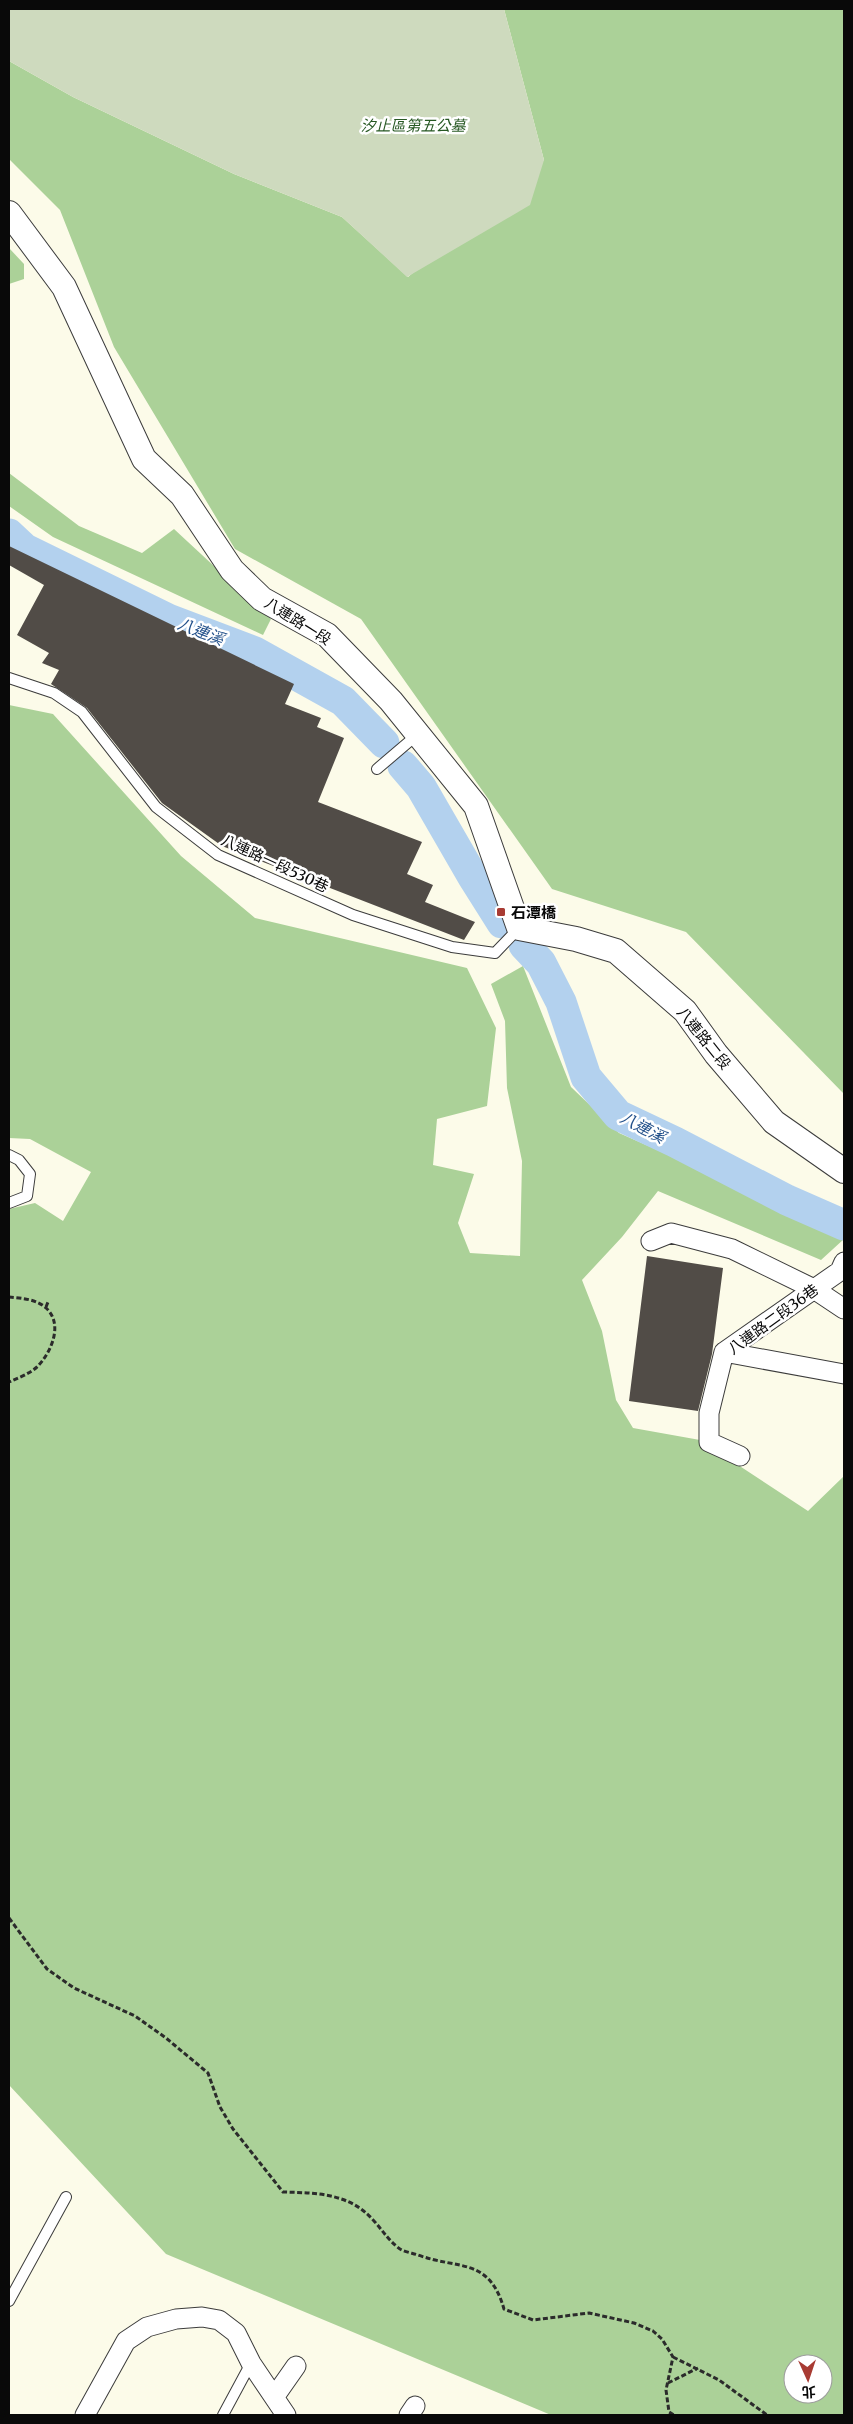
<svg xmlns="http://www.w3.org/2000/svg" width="853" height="2424" font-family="Merriweather,'Noto Sans TC',serif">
  <rect width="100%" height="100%" fill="#fcfbe9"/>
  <path fill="#abd198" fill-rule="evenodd" d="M504 9H844V1094L686 932 552 889 361 619 235 549 114 347 60 210 9 159V61L73 97 234 174 342 217 408 277 544 160Z
    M9 248 24 264V279L9 284Z
    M9 473 79 526 142 553 174 529 271 619 263 635 53 537 9 506Z
    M9 705 53 714 181 856 255 918 467 968 496 1028 487 1106 437 1119 433 1165 474 1174 458 1223 470 1253 520 1256 522 1161 507 1088 505 1021 491 984 523 966 571 1087 619 1133 671 1156 844 1239 821 1260 658 1191 622 1237 582 1280 602 1331 616 1400 633 1428 700 1440 808 1511 844 1476V2415H551L166 2254 9 2085V1209L35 1203 63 1221 91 1172 30 1139 9 1138ZM793 2364H823V2394H793Z"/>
  <path fill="#cedabe" d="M9 9H504L544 160 530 205 407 277 342 217 234 174 73 97 9 61Z"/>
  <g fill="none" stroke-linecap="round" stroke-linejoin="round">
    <path stroke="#b3d1ee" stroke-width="31" d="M9 534 25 549 168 619 255 652 343 701 384 743
      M403 766 421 787 473 877 502 923
      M524 945 541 963 561 1002 586 1077 618 1115 675 1142 787 1200 844 1225"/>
  </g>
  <path fill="#514c47" d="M9 546 294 684 285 704 321 718 317 727 344 738 318 802 422 842 407 874 433 885 425 902 475 922 464 940 222 846 162 803 87 708 51 684 59 670 42 663 49 653 17 635 44 585 9 565Z
    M647 1256 723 1268 712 1354 698 1411 629 1401Z"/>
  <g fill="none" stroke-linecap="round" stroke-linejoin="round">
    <g stroke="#3c3c3c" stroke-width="12">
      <path id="service" d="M9 678 54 693 82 712 156 807 218 855 353 915 452 947 495 953 519 928
        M377 769 418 734
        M9 1155 19 1160 30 1174 27 1196 9 1203
        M9 2301 66 2197
        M223 2415 251 2363"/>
    </g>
    <g stroke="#3c3c3c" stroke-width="21">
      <path id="minor" d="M651 1241 671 1233 732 1249 814 1289 844 1309
        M724 1352 844 1374
        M740 1456 709 1442V1413L724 1352 840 1271 844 1262
        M275 2396 296 2366
        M85 2415 126 2341 147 2327 176 2319 202 2317 219 2320 236 2333 251 2363 286 2415
        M409 2415 415 2406"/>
    </g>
    <g stroke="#3c3c3c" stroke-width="26">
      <path id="tertiary" d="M9 213 64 287 144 459 182 495 232 570 262 599 327 635 391 701 476 806 519 928 576 939 616 951 685 1011 716 1054 774 1122 844 1171"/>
    </g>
    <path stroke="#2b2b2b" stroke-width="3" stroke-dasharray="5 2.5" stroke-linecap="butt" d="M9 1297C20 1298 37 1299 46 1308 64 1324 51 1353 37 1367 29 1374 18 1378 9 1382
      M46 1307 48 1302
      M9 1918 47 1969 74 1988 135 2016 166 2038 208 2073 220 2107 233 2129 283 2192C317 2193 350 2193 374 2221 383 2231 389 2241 400 2249 405 2252 412 2253 418 2255 459 2270 489 2257 504 2309L533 2320 589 2313 634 2323 653 2331 662 2339 673 2357 666 2390 669 2412 674 2415
      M673 2357 719 2380 767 2415
      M668 2383 698 2368"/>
    <use href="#service" stroke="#fff" stroke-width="10"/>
    <use href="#minor" stroke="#fff" stroke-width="19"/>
    <use href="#tertiary" stroke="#fff" stroke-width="24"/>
  </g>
  <rect fill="#a83b33" stroke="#fff" stroke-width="2" x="496" y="907" width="10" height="10" rx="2.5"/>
  <g text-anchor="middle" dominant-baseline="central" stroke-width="5" stroke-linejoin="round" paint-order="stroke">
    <g font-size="15" font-style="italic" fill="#275823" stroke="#fff">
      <text x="413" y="125">汐止區第五公墓</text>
    </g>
    <g font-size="15" fill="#090909" stroke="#fff">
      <text transform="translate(298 621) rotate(32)">八連路一段</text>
      <text transform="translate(275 863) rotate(25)">八連路一段530巷</text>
      <text transform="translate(704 1038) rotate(51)">八連路二段</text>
      <text transform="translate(773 1319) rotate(-36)">八連路二段36巷</text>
    </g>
    <g font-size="15" font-weight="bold" fill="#090909" stroke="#fff" text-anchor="start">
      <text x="511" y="912">石潭橋</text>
    </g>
    <g font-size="16" font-style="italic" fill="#23518b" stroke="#fff">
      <text transform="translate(201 631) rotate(21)">八連溪</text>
      <text transform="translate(643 1127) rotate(28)">八連溪</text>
    </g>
  </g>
  <rect width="853" height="2424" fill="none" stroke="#090909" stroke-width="20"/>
  <g transform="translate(808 2379) rotate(177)"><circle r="24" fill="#ffffff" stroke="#9d9d9d"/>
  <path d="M0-4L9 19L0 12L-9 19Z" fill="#a83b33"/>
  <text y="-8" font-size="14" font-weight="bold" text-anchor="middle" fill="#090909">北</text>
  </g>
</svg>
